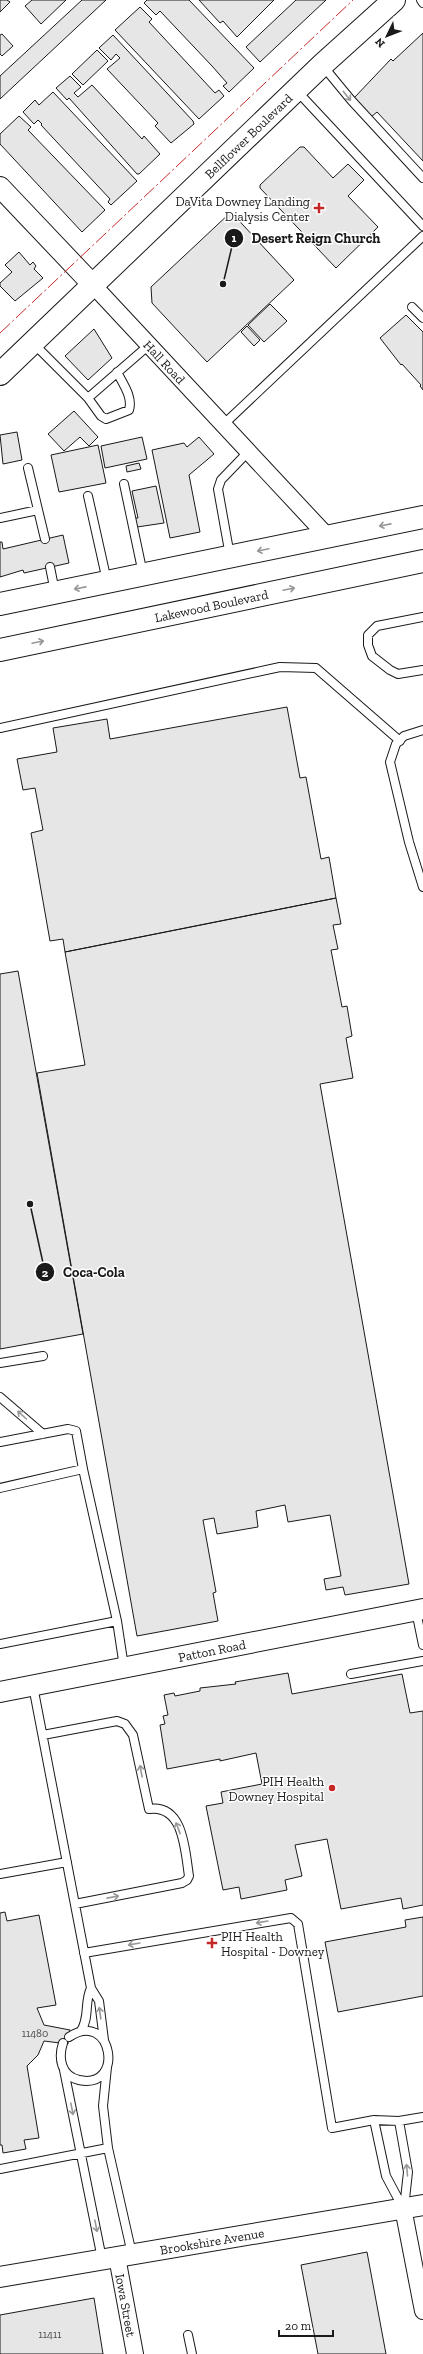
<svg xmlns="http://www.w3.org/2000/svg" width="423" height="2354" font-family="'Zilla Slab',serif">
  <rect width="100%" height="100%" fill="#fff"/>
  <path fill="#e6e6e6" stroke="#1a1a1a" d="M0 0H7L10 2 0 12Z
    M32 0H66L41 24 25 6Z
    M82 0H106L0 99V76Z
    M147 0H189L254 68 229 92 223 86 227 83 212 66 160 11 156 15 144 3Z
    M199 0H274L237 37 223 21 220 23Z
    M296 0H326L260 62 246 47Z
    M140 7 152 19 149 22 215 93 219 90 224 96 199 119 115 30Z
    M423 33V161L377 112 371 117 354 98 391 59 393 61Z
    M2 34 13 46 2 56 0 54V35Z
    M113 35 193 121 194 124 171 143 155 126 158 123 107 69 120 58 116 54 111 60 99 48Z
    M97 50 108 61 83 85 72 74Z
    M70 76 81 87 74 93 78 97 92 85 142 139 144 136 160 154 139 174H137L69 98 67 100 56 88Z
    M53 92 137 181 111 205 108 202 110 199 41 125 42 124 38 120 34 124 23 112 35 100 39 105Z
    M19 116 31 127 28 130 105 210 82 232 0 144V134Z
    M300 147H304L333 178 348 164 364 180 348 196 378 227 336 268 260 188V185Z
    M231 212 294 280 207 362 152 303 151 287Z
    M19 252 30 265 33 262 36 266 34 269 43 278 15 301 0 286V283L12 272 5 265Z
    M270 304 287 321 264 342 248 325Z
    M406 315 423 332V390L420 386 421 385 402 364 401 365 380 338Z
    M247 326 260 340 254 346 241 332Z
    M94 329 112 358 88 380 65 356Z
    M74 411 98 437 89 446 80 437 64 451 48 434Z
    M17 432 22 460 3 464 0 435Z
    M142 437 147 459 105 468 101 446Z
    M199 437 214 454 189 475 200 532 170 538 152 450 184 443 187 447Z
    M98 445 106 483 59 492 51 455Z
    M139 463 141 469 127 472 126 466Z
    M156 486 164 523 137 527 135 518H138L132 491Z
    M63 535 69 563 24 573 23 570 0 577V542H2L3 549Z
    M287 707 300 778 306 777 321 859 329 857 336 898 65 952 63 939 50 941 31 833 43 830 35 788 23 790 17 759 57 752 53 728 107 719 110 739Z
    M336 898 341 924 333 925 338 949 331 950 342 1007 347 1006 352 1036 346 1038 353 1078 320 1084 409 1584 345 1595 343 1587 326 1590 324 1579 341 1576 330 1515 288 1522 285 1505 256 1511 258 1527 217 1534 214 1518 203 1520 216 1592 213 1593 218 1621 137 1636 37 1073 85 1065 65 952Z
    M18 971 83 1334 0 1349V974Z
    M288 1673 292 1694 402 1674 410 1713 423 1711V1905L403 1909 401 1898 341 1909 327 1839 295 1845 302 1876 285 1880 287 1890 241 1899 239 1887 223 1890 206 1806 223 1803 221 1792 262 1784 256 1753 220 1761V1759L167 1769 160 1725 165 1724 163 1716 168 1715 164 1695 174 1693 175 1696 200 1691V1688L236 1684 235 1682Z
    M5 1912 7 1921 39 1915 56 2005 37 2008 44 2025 70 2030 68 2044 44 2041 38 2055 27 2066 39 2138 24 2140 26 2149 3 2153 2 2145H0V1913Z
    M423 1917V1996L338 2012 325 1942 406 1927 405 1920Z
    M367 2252 386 2354H318L301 2265Z
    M94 2298 103 2354H0V2315Z"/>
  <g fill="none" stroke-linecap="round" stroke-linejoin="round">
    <g stroke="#1a1a1a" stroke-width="10">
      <path id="service" d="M421 0 423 3
        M323 66 351 100 423 178
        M296 90 423 226
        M412 307 423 318
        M33 343 88 398 101 416 106 419 129 410C133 397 123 384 117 372
        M88 398 149 345
        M223 425 423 236
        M28 468 45 539
        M124 484 143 574
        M88 496 107 581
        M0 518 38 510
        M230 556 218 489 221 480 248 452
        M50 567 55 592
        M423 617 377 626 368 635V645L372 656 390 670 398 674 423 670
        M0 728 280 667 316 668 400 741
        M423 730 404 736 396 744 390 762 409 842 423 887
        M0 1363 43 1356
        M0 1397 43 1434
        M0 1442 68 1429 76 1431 83 1469
        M0 1488 83 1469 117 1621 124 1667
        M416 1611 423 1645
        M0 1644 117 1621
        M351 1674 423 1661
        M33 1686 91 1988 99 2001 104 2040
        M43 1735 117 1721 125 1724 133 1735 149 1809C184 1804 185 1851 189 1876L187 1880 182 1883 75 1904
        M0 1874 67 1862
        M84 1953 291 1918 298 1924 332 2128 374 2120 399 2121
        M81 2031C90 2017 84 2002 91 1988
        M63 2043C58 2058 61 2076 79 2080 126 2090 112 2008 69 2037
        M107 2067 103 2106 108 2148 132 2254
        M64 2070 102 2259
        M374 2120 386 2176 403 2208
        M0 2169 108 2148
        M404 2208 408 2172 399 2121 423 2117
        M188 2335 192 2354"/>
    </g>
    <g stroke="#1a1a1a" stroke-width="18">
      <g id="minor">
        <path id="s1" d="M93 285 328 537"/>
        <path d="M403 2208 423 2311"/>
        <path id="s2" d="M117 2257 135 2354"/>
      </g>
    </g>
    <g stroke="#1a1a1a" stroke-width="22">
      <g id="tertiary">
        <path d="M0 187 93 285"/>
        <path id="s3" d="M0 1692 423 1609"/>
        <path id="s4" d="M0 2277 423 2205"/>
      </g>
    </g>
    <g stroke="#1a1a1a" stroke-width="24">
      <g id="secondary">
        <path id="s5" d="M0 374 322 65 394 0"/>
      </g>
    </g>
    <g stroke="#1a1a1a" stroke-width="24">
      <g id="primary">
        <path d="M0 604 423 517"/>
        <path id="s6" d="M0 650 423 561"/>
      </g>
    </g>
    <use href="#service" stroke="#fff" stroke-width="8"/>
    <use href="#minor" stroke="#fff" stroke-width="16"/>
    <use href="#tertiary" stroke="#fff" stroke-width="20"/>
    <use href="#secondary" stroke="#fff" stroke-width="22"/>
    <use href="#primary" stroke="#fff" stroke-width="22"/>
    <path stroke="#c62828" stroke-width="1" stroke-dasharray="14 3 2 3" stroke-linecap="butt" d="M0 333 353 0"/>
  </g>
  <defs><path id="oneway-shaft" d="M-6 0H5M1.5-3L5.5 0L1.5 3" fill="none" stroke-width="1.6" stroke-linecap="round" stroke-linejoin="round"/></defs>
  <g stroke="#989898">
    <use href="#oneway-shaft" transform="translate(347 96) rotate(51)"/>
    <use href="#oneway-shaft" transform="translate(385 525) rotate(169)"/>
    <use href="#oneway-shaft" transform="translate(263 550) rotate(168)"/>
    <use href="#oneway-shaft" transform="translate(80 588) rotate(169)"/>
    <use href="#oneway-shaft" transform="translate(289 589) rotate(-12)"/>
    <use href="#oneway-shaft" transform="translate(38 642) rotate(-12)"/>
    <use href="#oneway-shaft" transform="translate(22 1415) rotate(-138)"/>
    <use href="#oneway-shaft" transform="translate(141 1771) rotate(-101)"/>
    <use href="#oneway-shaft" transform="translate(178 1828) rotate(-111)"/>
    <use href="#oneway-shaft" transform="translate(113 1897) rotate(-11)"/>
    <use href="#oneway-shaft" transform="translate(262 1922) rotate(170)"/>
    <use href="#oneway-shaft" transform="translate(134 1944) rotate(170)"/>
    <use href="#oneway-shaft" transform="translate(100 2013) rotate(-98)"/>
    <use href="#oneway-shaft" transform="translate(72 2109) rotate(79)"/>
    <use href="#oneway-shaft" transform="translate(407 2170) rotate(-95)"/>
    <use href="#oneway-shaft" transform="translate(96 2226) rotate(79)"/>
  </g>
  <g fill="#c62828" stroke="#fff" stroke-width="1.5">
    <path d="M317 202h4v4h4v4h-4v4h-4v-4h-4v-4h4z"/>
    <circle cx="332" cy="1788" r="4"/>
    <path d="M210 1937h4v4h4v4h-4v4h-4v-4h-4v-4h4z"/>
  </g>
  <g text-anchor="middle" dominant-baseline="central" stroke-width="3" stroke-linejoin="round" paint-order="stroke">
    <g font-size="11" fill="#4d4d4d">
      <text x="35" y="2033">11480</text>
      <text x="50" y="2334">11411</text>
    </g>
    <g font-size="13" fill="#1a1a1a" stroke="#fff">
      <text stroke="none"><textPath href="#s5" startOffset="344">Bellflower Boulevard</textPath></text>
      <text stroke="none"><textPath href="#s1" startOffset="105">Hall Road</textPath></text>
      <text stroke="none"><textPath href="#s6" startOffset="216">Lakewood Boulevard</textPath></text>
      <text stroke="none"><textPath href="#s3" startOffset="216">Patton Road</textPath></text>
      <text stroke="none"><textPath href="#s4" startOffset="215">Brookshire Avenue</textPath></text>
      <text stroke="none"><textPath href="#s2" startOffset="49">Iowa Street</textPath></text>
    </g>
    <g font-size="13" fill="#1a1a1a" stroke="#fff" text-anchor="end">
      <text x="310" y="201">DaVita Downey Landing<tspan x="310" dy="15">Dialysis Center</tspan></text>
      <text x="324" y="1781">PIH Health<tspan x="324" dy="15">Downey Hospital</tspan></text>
      <text x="221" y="1936" text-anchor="start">PIH Health<tspan x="221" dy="15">Hospital - Downey</tspan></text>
    </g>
  </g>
  <path fill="none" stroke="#1a1a1a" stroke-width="1.5" d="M223 284L234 238M30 1204L45 1272"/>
  <g fill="#1a1a1a" stroke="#fff" stroke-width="1.5">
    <circle cx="223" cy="284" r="4"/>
    <circle cx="30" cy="1204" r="4"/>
    <circle cx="234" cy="238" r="10"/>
    <circle cx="45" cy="1272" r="10"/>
  </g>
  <g font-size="12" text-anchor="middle" font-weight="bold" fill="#fff">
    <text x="234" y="242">1</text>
    <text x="45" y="1277">2</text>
  </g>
  <g font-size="14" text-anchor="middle" font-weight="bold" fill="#1a1a1a" stroke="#fff" stroke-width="3" stroke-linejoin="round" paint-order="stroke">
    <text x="316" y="243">Desert Reign Church</text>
    <text x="94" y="1277">Coca-Cola</text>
  </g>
  <g transform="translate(387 36) rotate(227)" stroke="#ffffff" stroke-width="3" paint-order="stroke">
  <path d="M0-3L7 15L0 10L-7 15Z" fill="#1a1a1a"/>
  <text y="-6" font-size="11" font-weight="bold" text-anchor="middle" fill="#1a1a1a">N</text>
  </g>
  <path d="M279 2330v6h54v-6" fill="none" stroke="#1a1a1a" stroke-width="2"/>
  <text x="285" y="2330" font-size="12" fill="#1a1a1a" stroke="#ffffff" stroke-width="3" paint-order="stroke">20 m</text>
</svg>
